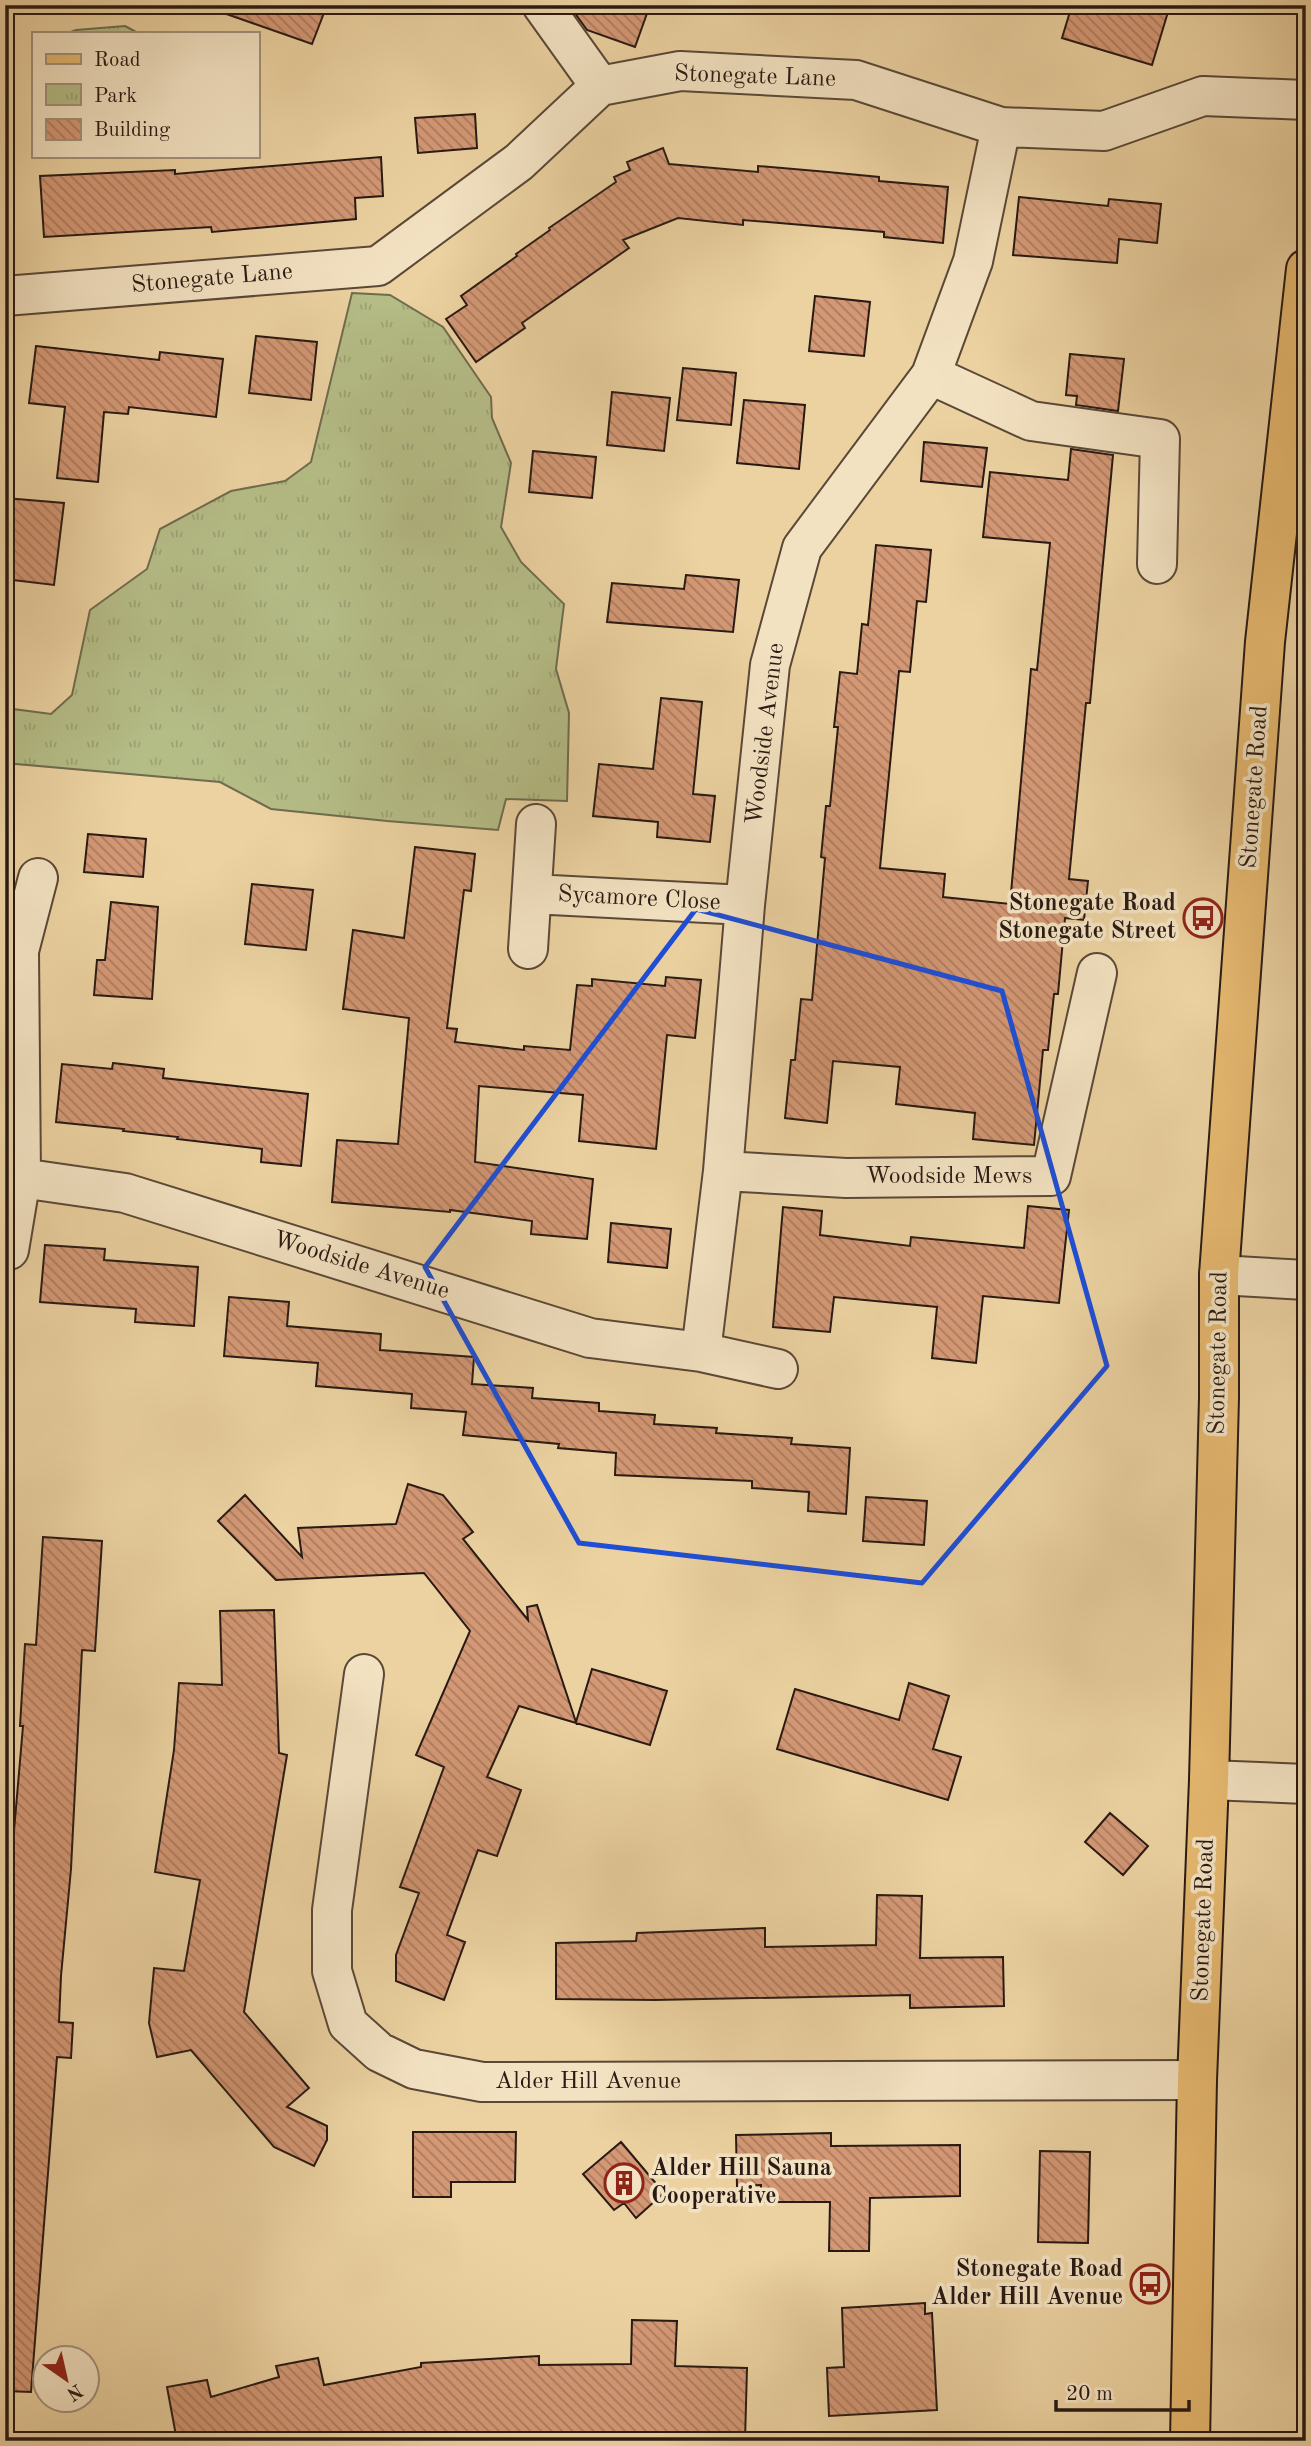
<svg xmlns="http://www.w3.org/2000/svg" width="1311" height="2446" font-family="'Old Standard TT',serif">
  <defs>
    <pattern id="park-tufts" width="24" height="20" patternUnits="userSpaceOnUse" patternTransform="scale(1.75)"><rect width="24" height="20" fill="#b5bd87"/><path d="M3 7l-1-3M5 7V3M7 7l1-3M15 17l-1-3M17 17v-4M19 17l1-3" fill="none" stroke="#9ca274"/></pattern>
    <pattern id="building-back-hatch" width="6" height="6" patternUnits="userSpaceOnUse" patternTransform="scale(1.75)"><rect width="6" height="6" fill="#d49875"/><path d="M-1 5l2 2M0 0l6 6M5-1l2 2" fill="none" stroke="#ac7b5f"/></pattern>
  </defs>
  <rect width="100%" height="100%" fill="#ecd2a1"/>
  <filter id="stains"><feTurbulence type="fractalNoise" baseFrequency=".00286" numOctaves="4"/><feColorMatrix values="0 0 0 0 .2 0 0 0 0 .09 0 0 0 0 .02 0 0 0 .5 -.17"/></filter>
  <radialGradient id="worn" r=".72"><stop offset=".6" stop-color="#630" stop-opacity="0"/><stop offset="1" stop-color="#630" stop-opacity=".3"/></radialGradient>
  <path fill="url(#park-tufts)" stroke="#6f6c4e" stroke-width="2" d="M125 26 138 33H68L76 30Z
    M352 293 390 295 443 327 491 397 492 418 511 463 501 527 521 562 564 604 556 669 569 713 567 801 506 799 498 830 387 821 271 809 220 782 5 763V708L51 714 72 695 90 610 147 569 160 529 231 491 285 481 311 462Z"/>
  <path fill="url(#building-back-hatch)" stroke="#291a14" stroke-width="2" d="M219 5H327L312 44 218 11Z
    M569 5H650L635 47 587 30Z
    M1072 5H1147L1168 12 1152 65 1062 38Z
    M475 114 477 148 418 153 415 118Z
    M663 148 669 164 758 172V166L828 172 879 177V181L948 187 943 243 884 237V232L743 220V225L678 218 623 240 629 248 522 323 525 328 476 362 446 319 467 305 461 296 517 256 516 254 550 230 549 228 616 182 614 177 630 170 627 162Z
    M381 157 383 196 355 198 356 219 212 232 211 227 44 237 40 176 175 170V174Z
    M1019 197 1108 206 1109 199 1161 204 1157 243 1119 239 1117 263 1013 255Z
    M815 296 870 302 864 356 809 351Z
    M256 336 317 342 311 400 249 393Z
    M36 346 159 360 160 352 223 359 216 417 129 407 128 414 104 412 98 482 57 478 65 407 29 403Z
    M1070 354 1124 359 1118 411 1076 405 1077 396 1066 395Z
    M683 368 736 373 731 425 677 420Z
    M612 392 670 398 664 451 607 445Z
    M744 400 805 405 799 469 737 463Z
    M924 442 987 448 982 487 921 481Z
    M1071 449 1113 455 1090 703H1086L1069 879 1088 881 1084 920 1065 918 1058 994H1054L1048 1050H1043L1034 1145 973 1139 975 1113 896 1104 900 1067 833 1061 827 1123 785 1118 791 1060H795L801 999 812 1000 825 858 821 857 826 806H830L838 727H834L840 672 857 674 862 624 868 625 876 545 931 550 926 602 917 601 910 672 899 671 880 868 945 874 943 897 1010 904 1031 669 1037 670 1050 543 983 537 990 472 1068 480Z
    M533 451 596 457 592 498 529 492Z
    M5 498 64 503 54 585 5 579Z
    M686 575 739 580 733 632 607 622 612 583 684 589Z
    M661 698 702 702 693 794 715 796 710 842 657 837 658 822 593 816 599 764 653 769Z
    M88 834 146 839 143 877 84 872Z
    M415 847 475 854 471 891 464 890 447 1028 457 1029 455 1042 524 1050V1046L570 1050 577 985 592 986V979L665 986 666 977 701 980 695 1038 667 1035 656 1149 579 1141 583 1095 479 1086 475 1162 593 1179 587 1239 531 1234 532 1221 450 1210V1212L332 1202 337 1140 398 1144 409 1018 343 1009 353 930 404 938Z
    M252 884 313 890 306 950 245 944Z
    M111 902 158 907 152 999 94 995 97 960H105Z
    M113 1063 164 1069 163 1078 308 1094 301 1166 261 1162 262 1149 177 1139 178 1137 123 1131 124 1129 56 1122 62 1064 112 1069Z
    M1028 1206 1069 1210 1059 1303 983 1296 976 1363 932 1358 937 1307 834 1297 830 1332 773 1327 783 1207 822 1211 820 1235 910 1246 911 1237 1024 1248Z
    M611 1223 671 1229 667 1268 608 1262Z
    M45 1245 105 1249 104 1260 198 1267 194 1326 135 1322 136 1309 40 1302Z
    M229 1297 289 1302 287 1326 381 1334 380 1350 474 1357 472 1384 533 1388 532 1398 599 1403V1411L655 1415 654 1424 717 1428 716 1433 792 1438 791 1444 850 1448 846 1514 808 1511 809 1492 752 1488V1481L615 1475 616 1453 558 1448 559 1444 463 1435 466 1412 411 1408 412 1394 316 1386 318 1363 224 1356Z
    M408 1484 443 1495 473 1532 463 1539 528 1620 527 1607 537 1605 576 1722 592 1669 667 1691 650 1745 519 1706 487 1777 521 1790 497 1856 478 1850 447 1935 465 1942 444 2000 396 1981V1955L419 1893 400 1887 444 1767 416 1755 470 1631 424 1573 276 1580 218 1521 245 1495 302 1557 298 1528 396 1524Z
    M866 1497 927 1501 924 1545 863 1541Z
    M43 1537 102 1541 95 1651 82 1650 71 1869 61 1976 59 2022 73 2023 71 2058 57 2057 31 2392 5 2391V1936L23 1726H20L25 1644 36 1645Z
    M274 1610 279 1753 287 1755 244 2012 309 2088 287 2107 327 2126V2140L314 2166 274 2147 191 2050 157 2057 149 2023 154 1968 184 1971 200 1880 155 1872 174 1750 179 1683 222 1685 220 1611Z
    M909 1683 949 1696 933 1749 961 1757 948 1800 777 1749 795 1689 899 1720Z
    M1110 1813 1148 1846 1123 1875 1085 1842Z
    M877 1895 922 1896 920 1958 1003 1957 1004 2006 910 2008V1995L655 2000 556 1999V1943L636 1941 637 1933 765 1928V1947L876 1945Z
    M413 2132H516L515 2182H451V2197H413Z
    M831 2133V2146L960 2145V2196L870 2198 869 2251H829L830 2202H761V2185L737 2186 736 2135Z
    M621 2142 664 2193 636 2218 624 2203 614 2210 583 2174Z
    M1040 2151 1090 2152 1088 2243 1038 2242Z
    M925 2303V2314L932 2313 937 2410 829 2416 827 2368 844 2367 842 2308Z
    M632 2320 677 2321 675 2366 747 2368 745 2441H177L167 2387 207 2380 211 2397 279 2377 276 2366 318 2358 324 2385 421 2367V2363L539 2356V2365L631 2364Z"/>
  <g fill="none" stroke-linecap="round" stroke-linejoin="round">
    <g stroke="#5a4837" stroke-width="42">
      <path id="minor" d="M542 5 600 86
        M5 296 378 266 519 162 600 86 680 71 856 80 1001 127 1104 131 1203 96 1306 100
        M931 375 1031 421 1160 439 1157 564
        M532 894 745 905
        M528 949 536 824
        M723 1171 846 1178 1051 1176 1097 973
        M21 1178 125 1193 590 1338 701 1352 778 1369
        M9 1250 21 1178 19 951 38 878
        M1219 1275 1306 1280
        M701 1352 723 1171 745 905 770 665 802 548 931 375 973 261 1001 127
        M364 1674 332 1910V1971L348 2024 379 2052 414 2069 482 2082 1197 2080
        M1209 1780 1306 1784"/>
    </g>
    <g stroke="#291a14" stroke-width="42">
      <path id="major" d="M1190 2441 1197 2080 1209 1780 1219 1398V1275L1265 642 1306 269"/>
    </g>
    <use href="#minor" stroke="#f3e2c2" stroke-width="38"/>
    <use href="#major" stroke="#e6b970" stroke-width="38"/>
  </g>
  <path fill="none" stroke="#1d4ed8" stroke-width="5" stroke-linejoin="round" d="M696 909 1002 991 1107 1366 922 1583 579 1543 425 1267Z"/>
  <defs>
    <g id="bus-ring" transform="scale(2.0125)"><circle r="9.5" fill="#f3e2c2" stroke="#8f2418" stroke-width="1.5"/><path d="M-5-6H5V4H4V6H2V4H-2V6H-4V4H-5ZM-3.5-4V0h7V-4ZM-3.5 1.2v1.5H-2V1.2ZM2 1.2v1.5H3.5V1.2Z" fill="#8f2418"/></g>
    <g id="building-ring" transform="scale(2.0125)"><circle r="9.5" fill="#f3e2c2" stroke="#8f2418" stroke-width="1.5"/><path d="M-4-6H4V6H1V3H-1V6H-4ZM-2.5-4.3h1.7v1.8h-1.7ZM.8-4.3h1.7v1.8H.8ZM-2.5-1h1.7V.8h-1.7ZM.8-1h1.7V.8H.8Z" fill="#8f2418"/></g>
  </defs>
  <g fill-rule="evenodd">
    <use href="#bus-ring" x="1203" y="918"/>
    <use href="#building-ring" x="624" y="2183"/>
    <use href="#bus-ring" x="1150" y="2284"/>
  </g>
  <g text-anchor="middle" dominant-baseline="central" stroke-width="7" stroke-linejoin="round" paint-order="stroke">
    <g font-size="24" fill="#291a14" stroke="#f3e2c2">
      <text transform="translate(755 77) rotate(2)">Stonegate Lane</text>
      <text transform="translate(212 279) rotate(-5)">Stonegate Lane</text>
      <text transform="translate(766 734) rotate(-83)">Woodside Avenue</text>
      <text transform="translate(1255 787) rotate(-86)">Stonegate Road</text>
      <text transform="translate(639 899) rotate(3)">Sycamore Close</text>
      <text x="949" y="1177">Woodside Mews</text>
      <text transform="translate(361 1266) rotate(17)">Woodside Avenue</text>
      <text transform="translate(1219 1353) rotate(-89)">Stonegate Road</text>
      <text transform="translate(1204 1920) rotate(-88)">Stonegate Road</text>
      <text x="588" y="2082">Alder Hill Avenue</text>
    </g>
    <g font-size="24" font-weight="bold" fill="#291a14" stroke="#f3e2c2" text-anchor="end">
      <text x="1176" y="904">Stonegate Road<tspan x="1176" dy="28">Stonegate Street</tspan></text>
      <text x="651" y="2169" text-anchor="start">Alder Hill Sauna<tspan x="651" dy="28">Cooperative</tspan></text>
      <text x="1123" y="2270">Stonegate Road<tspan x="1123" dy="28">Alder Hill Avenue</tspan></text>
    </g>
  </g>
  <rect width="1311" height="2446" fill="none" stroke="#ecd2a1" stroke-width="28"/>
  <rect x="7" y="7" width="1297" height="2432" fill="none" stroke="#291a14" stroke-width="3.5"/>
  <rect x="14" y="14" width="1283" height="2418" fill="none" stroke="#291a14" stroke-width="2"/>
  <rect x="32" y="32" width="228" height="126" fill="#f3e2c2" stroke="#a2927c" stroke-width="2"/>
  <rect x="46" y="54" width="35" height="10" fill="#e6b970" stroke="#a2927c" stroke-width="2"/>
  <text x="94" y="66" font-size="21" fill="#291a14">Road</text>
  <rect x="46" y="84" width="35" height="21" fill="url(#park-tufts)" stroke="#a2927c" stroke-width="2"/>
  <text x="94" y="102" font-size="21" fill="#291a14">Park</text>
  <rect x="46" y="119" width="35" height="21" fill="url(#building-back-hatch)" stroke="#a2927c" stroke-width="2"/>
  <text x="94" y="136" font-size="21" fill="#291a14">Building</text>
  <g transform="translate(66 2379) rotate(146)"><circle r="33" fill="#f3e2c2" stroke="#a2927c" stroke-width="2"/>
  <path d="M0-5L12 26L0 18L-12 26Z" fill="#8f2418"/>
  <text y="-10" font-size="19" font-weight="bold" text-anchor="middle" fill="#291a14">N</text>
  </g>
  <path d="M1056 2400v10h133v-10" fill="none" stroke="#291a14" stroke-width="3.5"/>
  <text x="1066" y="2400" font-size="21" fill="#291a14" stroke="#f3e2c2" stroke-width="5" paint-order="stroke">20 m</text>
  <rect width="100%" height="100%" filter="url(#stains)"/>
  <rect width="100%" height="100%" fill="url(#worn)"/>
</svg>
